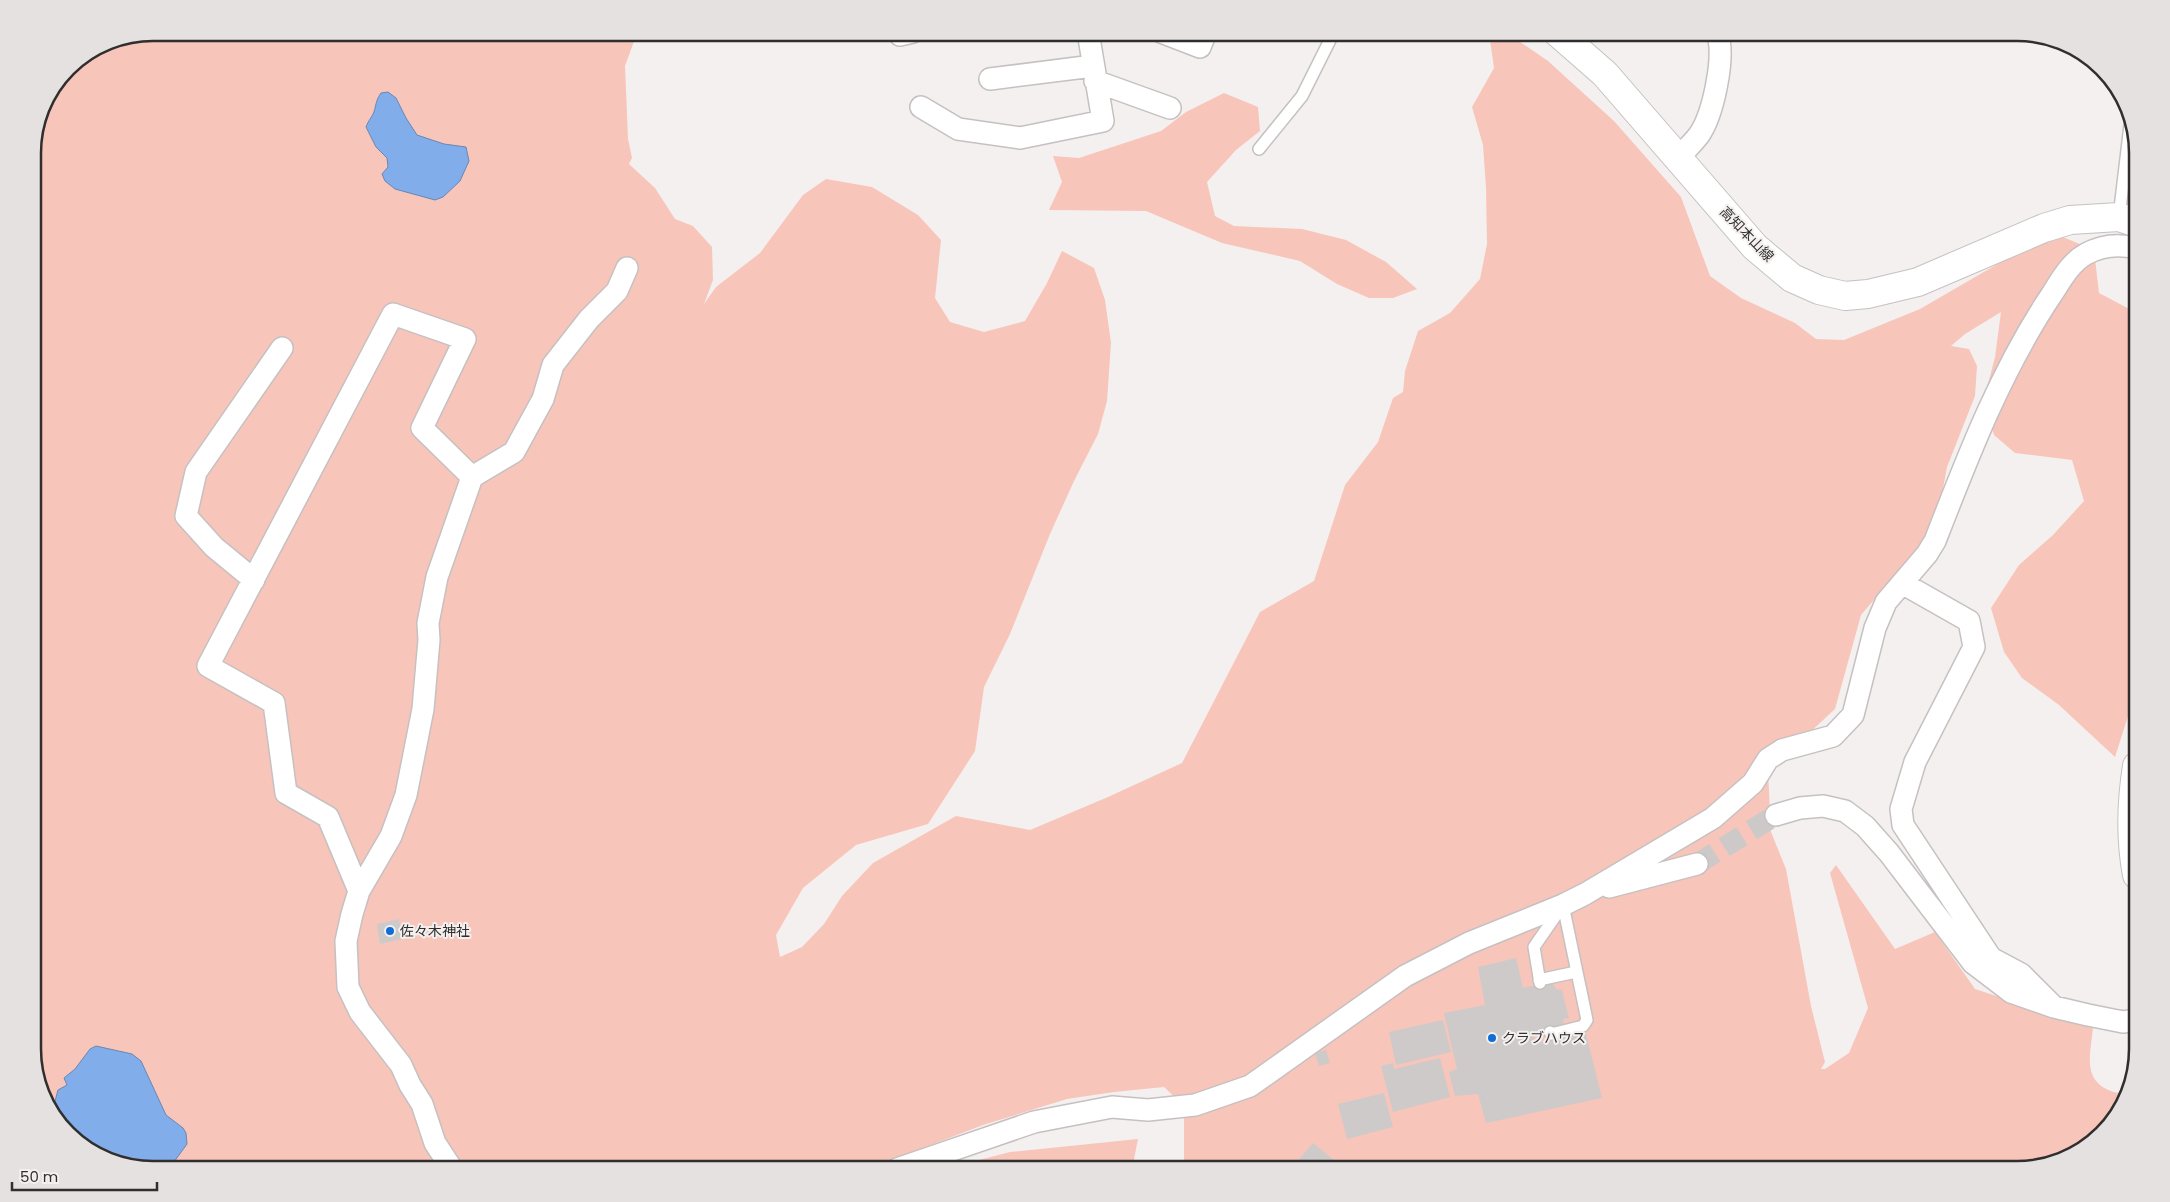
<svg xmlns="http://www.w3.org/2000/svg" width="2170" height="1202" font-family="Poppins,'Noto Sans JP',sans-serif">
  <rect width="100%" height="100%" fill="#f4f0ef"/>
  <path fill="#f8c5ba" d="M153 32 637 33 625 66 628 139 632 158 629 164 655 188 675 219 693 226 712 247 713 280 704 304 716 287 760 253 803 195 826 179 872 187 918 215 941 240 935 298 950 322 984 332 1025 321 1047 283 1062 251 1094 268 1105 300 1111 343 1107 401 1098 434 1074 481 1050 534 1010 634 984 687 975 751 928 824 856 845 803 888 776 935 780 957 802 947 824 924 842 896 873 863 956 816 1030 830 1108 797 1182 763 1260 612 1314 581 1345 485 1378 442 1393 398 1403 392 1405 371 1418 331 1450 313 1480 279 1487 244 1486 188 1483 145 1472 107 1494 68 1489 33H1507L1548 61 1614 121 1681 197 1710 276 1741 298 1795 323 1816 339 1844 340 1920 309 2008 258 2058 235 2094 250 2099 293 2137 313V688L2115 757 2059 705 2022 678 2004 652 1991 608 2019 565 2053 535 2084 501 2072 460 2015 453 1994 435 1984 400 1995 357 2001 312 1965 334 1951 346 1969 349 1977 366 1975 396 1947 467 1939 510 1929 546 1890 581 1861 615 1835 709 1768 771 1771 832 1786 869 1811 1006 1825 1062 1821 1069H1825L1849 1053 1868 1008 1830 873 1836 865 1895 949 1935 932 1975 989 2093 1028C2090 1057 2081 1084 2118 1093L2128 1085 2121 1109 2077 1153 2017 1169H1184V1106L1164 1087 1114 1092 1067 1099 983 1125 868 1169H153L93 1153 53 1116 33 1056V146L42 107 68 68 107 42Z
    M1224 93 1258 107 1260 131 1236 150 1207 182 1215 216 1234 226 1302 229 1346 240 1386 262 1417 289 1393 298H1369L1337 284 1300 261 1222 243 1146 211 1049 210 1062 182 1053 156 1079 158 1161 131 1186 112Z
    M1138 1139 1132 1169H945L1010 1152Z"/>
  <path fill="#81adea" stroke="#6987b2" d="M388 92 396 98 406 118 417 135 444 144 466 147 469 161 460 181 443 197 435 200 395 189 385 181 382 174 388 167 387 158 376 147 366 127C368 121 372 117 374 112 376 105 376 100 381 93Z
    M96 1046 132 1054 141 1061 166 1115 183 1128 186 1133 187 1144 171 1166H160L152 1169 93 1153 55 1118 54 1105 58 1090 67 1085 64 1078 75 1069 90 1049Z"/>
  <path fill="#cecac9" d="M399 919 403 939 380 944 377 924Z
    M1516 958 1523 988 1552 982 1556 989 1562 990 1569 1018 1563 1019 1564 1026 1533 1034 1535 1043 1586 1034 1602 1098 1486 1123 1478 1094 1455 1096 1449 1072 1457 1069 1444 1013 1485 1005 1478 967Z
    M1443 1020 1451 1052 1396 1065 1389 1032Z
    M1326 1050 1330 1063 1319 1066 1315 1053Z
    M1440 1058 1450 1097 1393 1112 1381 1066 1393 1063 1394 1069Z
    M1384 1093 1393 1127 1347 1139 1338 1104Z
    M1313 1143 1339 1164 1335 1169H1291Z"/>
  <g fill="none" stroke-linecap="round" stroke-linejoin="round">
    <path stroke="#cdc9c8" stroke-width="21" stroke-dasharray="21 11" stroke-linecap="butt" d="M1697 864 1776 815"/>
    <g stroke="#c6c1c0" stroke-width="14">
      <path id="service" d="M1259 149 1302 96 1334 32
        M2119 217 2130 125
        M1539 980 1576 972
        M1540 983 1534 947 1561 908
        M1550 1032 1551 1034 1583 1026 1587 1020 1563 905"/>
    </g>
    <g stroke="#c6c1c0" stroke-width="24">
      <path id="minor" d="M1161 32 1200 47 1206 32
        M900 35 913 32
        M990 79 1093 66
        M1095 81 1170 108
        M921 107 958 129 1020 138 1103 121 1088 32
        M1678 159C1684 151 1693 143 1699 135 1713 115 1726 56 1717 32
        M254 580 214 547 186 516 196 472 282 348
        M1902 583 1969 621 1974 647 1915 762 1901 809 1903 825 1991 958 2021 974 2054 1007
        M1776 815 1800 808 1823 806 1845 811 1865 826 1889 853 1973 963 2011 992 2054 1007 2088 1015 2123 1022 2137 1020
        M1609 887 1697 864
        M359 891 328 817 286 793 274 703 208 666 393 314 465 339 422 428 472 477
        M452 1169 435 1143 422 1104 410 1085 401 1065 360 1012 348 987 346 941 352 914 359 891 391 836 406 795 423 709 429 640 428 623 437 577 472 477 514 452 543 399 553 365 589 319 617 291 627 268
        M897 1169 1034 1122 1112 1107 1148 1110 1195 1105 1250 1086 1405 976 1469 943 1563 905 1585 894 1713 818 1753 783 1768 759 1782 750 1833 736 1853 715 1875 628 1886 602 1927 554 1935 541C1968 456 2001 370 2052 294 2061 280 2071 262 2086 254 2102 245 2120 244 2137 248"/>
    </g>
    <g stroke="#c6c1c0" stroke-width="30">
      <path id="primary" d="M1557 32 1605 74 1755 247 1792 278 1819 290 1845 296 1868 294 1918 282 2044 228 2070 220 2119 217 2137 223
        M2137 766C2131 804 2130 838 2137 875"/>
    </g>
    <use href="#service" stroke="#fff" stroke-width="11"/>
    <use href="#minor" stroke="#fff" stroke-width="21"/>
    <use href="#primary" stroke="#fff" stroke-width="28"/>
  </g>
  <g fill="#116dd6" stroke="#f4f0ef" stroke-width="2">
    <circle cx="390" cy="931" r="5"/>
    <circle cx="1492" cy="1038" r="5"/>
  </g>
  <g text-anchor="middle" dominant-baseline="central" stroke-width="4" stroke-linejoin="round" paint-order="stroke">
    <g font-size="14" fill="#302f2e" stroke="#f4f0ef">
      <text transform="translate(1747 234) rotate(46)">高知本山線</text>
    </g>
    <g font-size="14" fill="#302f2e" stroke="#f4f0ef" text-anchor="start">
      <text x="400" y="931">佐々木神社</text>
      <text x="1502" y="1038">クラブハウス</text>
    </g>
  </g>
  <path d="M0 0H2170V1202H0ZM153 41H2017A112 112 0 0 1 2129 153V1049A112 112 0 0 1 2017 1161H153A112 112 0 0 1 41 1049V153A112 112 0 0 1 153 41Z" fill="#e4e1e0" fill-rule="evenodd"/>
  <path fill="none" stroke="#302f2e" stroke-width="2.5" d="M153 41H2017A112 112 0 0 1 2129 153V1049A112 112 0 0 1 2017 1161H153A112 112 0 0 1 41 1049V153A112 112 0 0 1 153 41Z"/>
  <path d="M12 1182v8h145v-8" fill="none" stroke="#302f2e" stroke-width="2.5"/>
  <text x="20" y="1182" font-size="15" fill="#302f2e" stroke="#f4f0ef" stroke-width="4" paint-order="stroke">50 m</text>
</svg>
